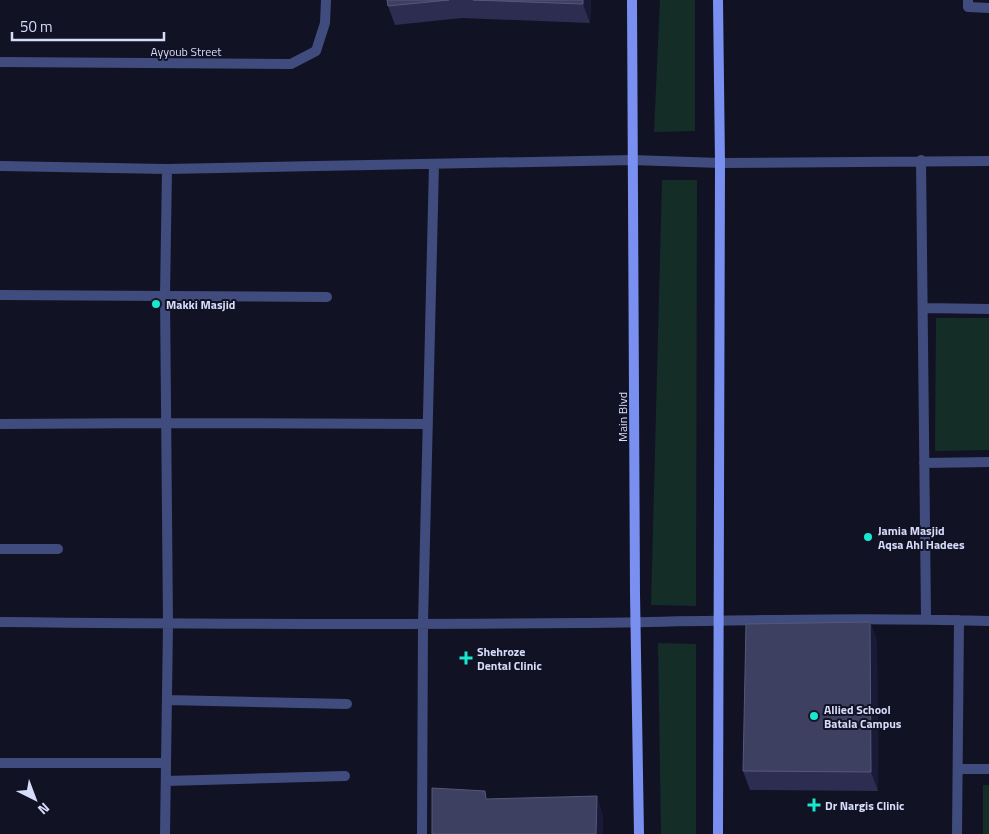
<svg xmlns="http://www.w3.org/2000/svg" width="989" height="834" font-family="'Titillium Web',sans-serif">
  <rect width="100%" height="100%" fill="#111224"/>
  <path fill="#152d27" d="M660 0H695V131L654 132Z
    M662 180H697L696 606 651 605Z
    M936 318H989V450L935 451Z
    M658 643 696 644V834H661Z
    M983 785H989V834H983Z"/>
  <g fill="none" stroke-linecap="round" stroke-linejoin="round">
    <path stroke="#414c7e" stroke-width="10" d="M968 0V7L989 8
      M0 62 291 64 316 51 325 23 326 0
      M921 160 926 618
      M0 166 167 169 632 160 720 163 989 161
      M0 295 327 297
      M923 308 989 309
      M0 424 167 423 428 424
      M924 463 989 462
      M0 549H58
      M0 622C194 624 388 625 582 623 717 621 853 617 989 621
      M167 700 347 704
      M0 763H166
      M958 769H989
      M166 781 345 776
      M165 834 168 624 165 296 167 169
      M422 834 423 623 434 164
      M957 834 959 620"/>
    <path stroke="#7990f1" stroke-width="10" d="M632 0 635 594 639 834
      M718 0 720 163 718 834"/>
  </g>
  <path fill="#2c2d50" d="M387 0H591L590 23 462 18 395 25 388 6Z
    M870 622 877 641 878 791 750 790 743 771Z"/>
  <path fill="#191a37" d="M583 0H591L590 23 583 4Z
    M870 622 877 641 878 791 871 772Z
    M597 796 603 815V834H596Z"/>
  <path fill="#3e4062" stroke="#56587a" d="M387 0H449L388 6Z
    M473 0H583V4Z
    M870 622 871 772 743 771 746 624Z
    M432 788 485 791 486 799 597 796 596 834H432Z"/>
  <g fill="#18e8ce" stroke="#111224" stroke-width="2">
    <circle cx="156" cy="304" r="5"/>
    <circle cx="868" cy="537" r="5"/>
    <path d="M463.5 650.5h5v5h5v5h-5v5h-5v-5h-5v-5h5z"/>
    <circle cx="814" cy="716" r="5"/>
    <path d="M811.5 797.5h5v5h5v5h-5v5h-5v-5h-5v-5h5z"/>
  </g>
  <g text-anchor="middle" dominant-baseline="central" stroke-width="4" stroke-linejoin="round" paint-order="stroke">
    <g font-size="12" fill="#d8dcfb" stroke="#111224">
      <text x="186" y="51">Ayyoub Street</text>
      <text transform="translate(622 417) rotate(-90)">Main Blvd</text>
    </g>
    <g font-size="12" font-weight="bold" fill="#d8dcfb" stroke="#111224" text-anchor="start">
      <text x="166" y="304">Makki Masjid</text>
      <text x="878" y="530">Jamia Masjid<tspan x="878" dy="14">Aqsa Ahl Hadees</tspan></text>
      <text x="477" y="651">Shehroze<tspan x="477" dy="14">Dental Clinic</tspan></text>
      <text x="824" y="709">Allied School<tspan x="824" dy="14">Batala Campus</tspan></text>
      <text x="825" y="805">Dr Nargis Clinic</text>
    </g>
  </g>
  <g transform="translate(35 799) rotate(138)" stroke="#111224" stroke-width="4" paint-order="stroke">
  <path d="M0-4L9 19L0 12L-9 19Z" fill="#d8dcfb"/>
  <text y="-8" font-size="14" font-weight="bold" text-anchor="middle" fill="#d8dcfb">N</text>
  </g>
  <path d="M12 32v8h152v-8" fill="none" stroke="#d8dcfb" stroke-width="2.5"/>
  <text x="20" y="32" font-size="15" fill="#d8dcfb" stroke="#111224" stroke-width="4" paint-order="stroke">50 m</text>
</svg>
